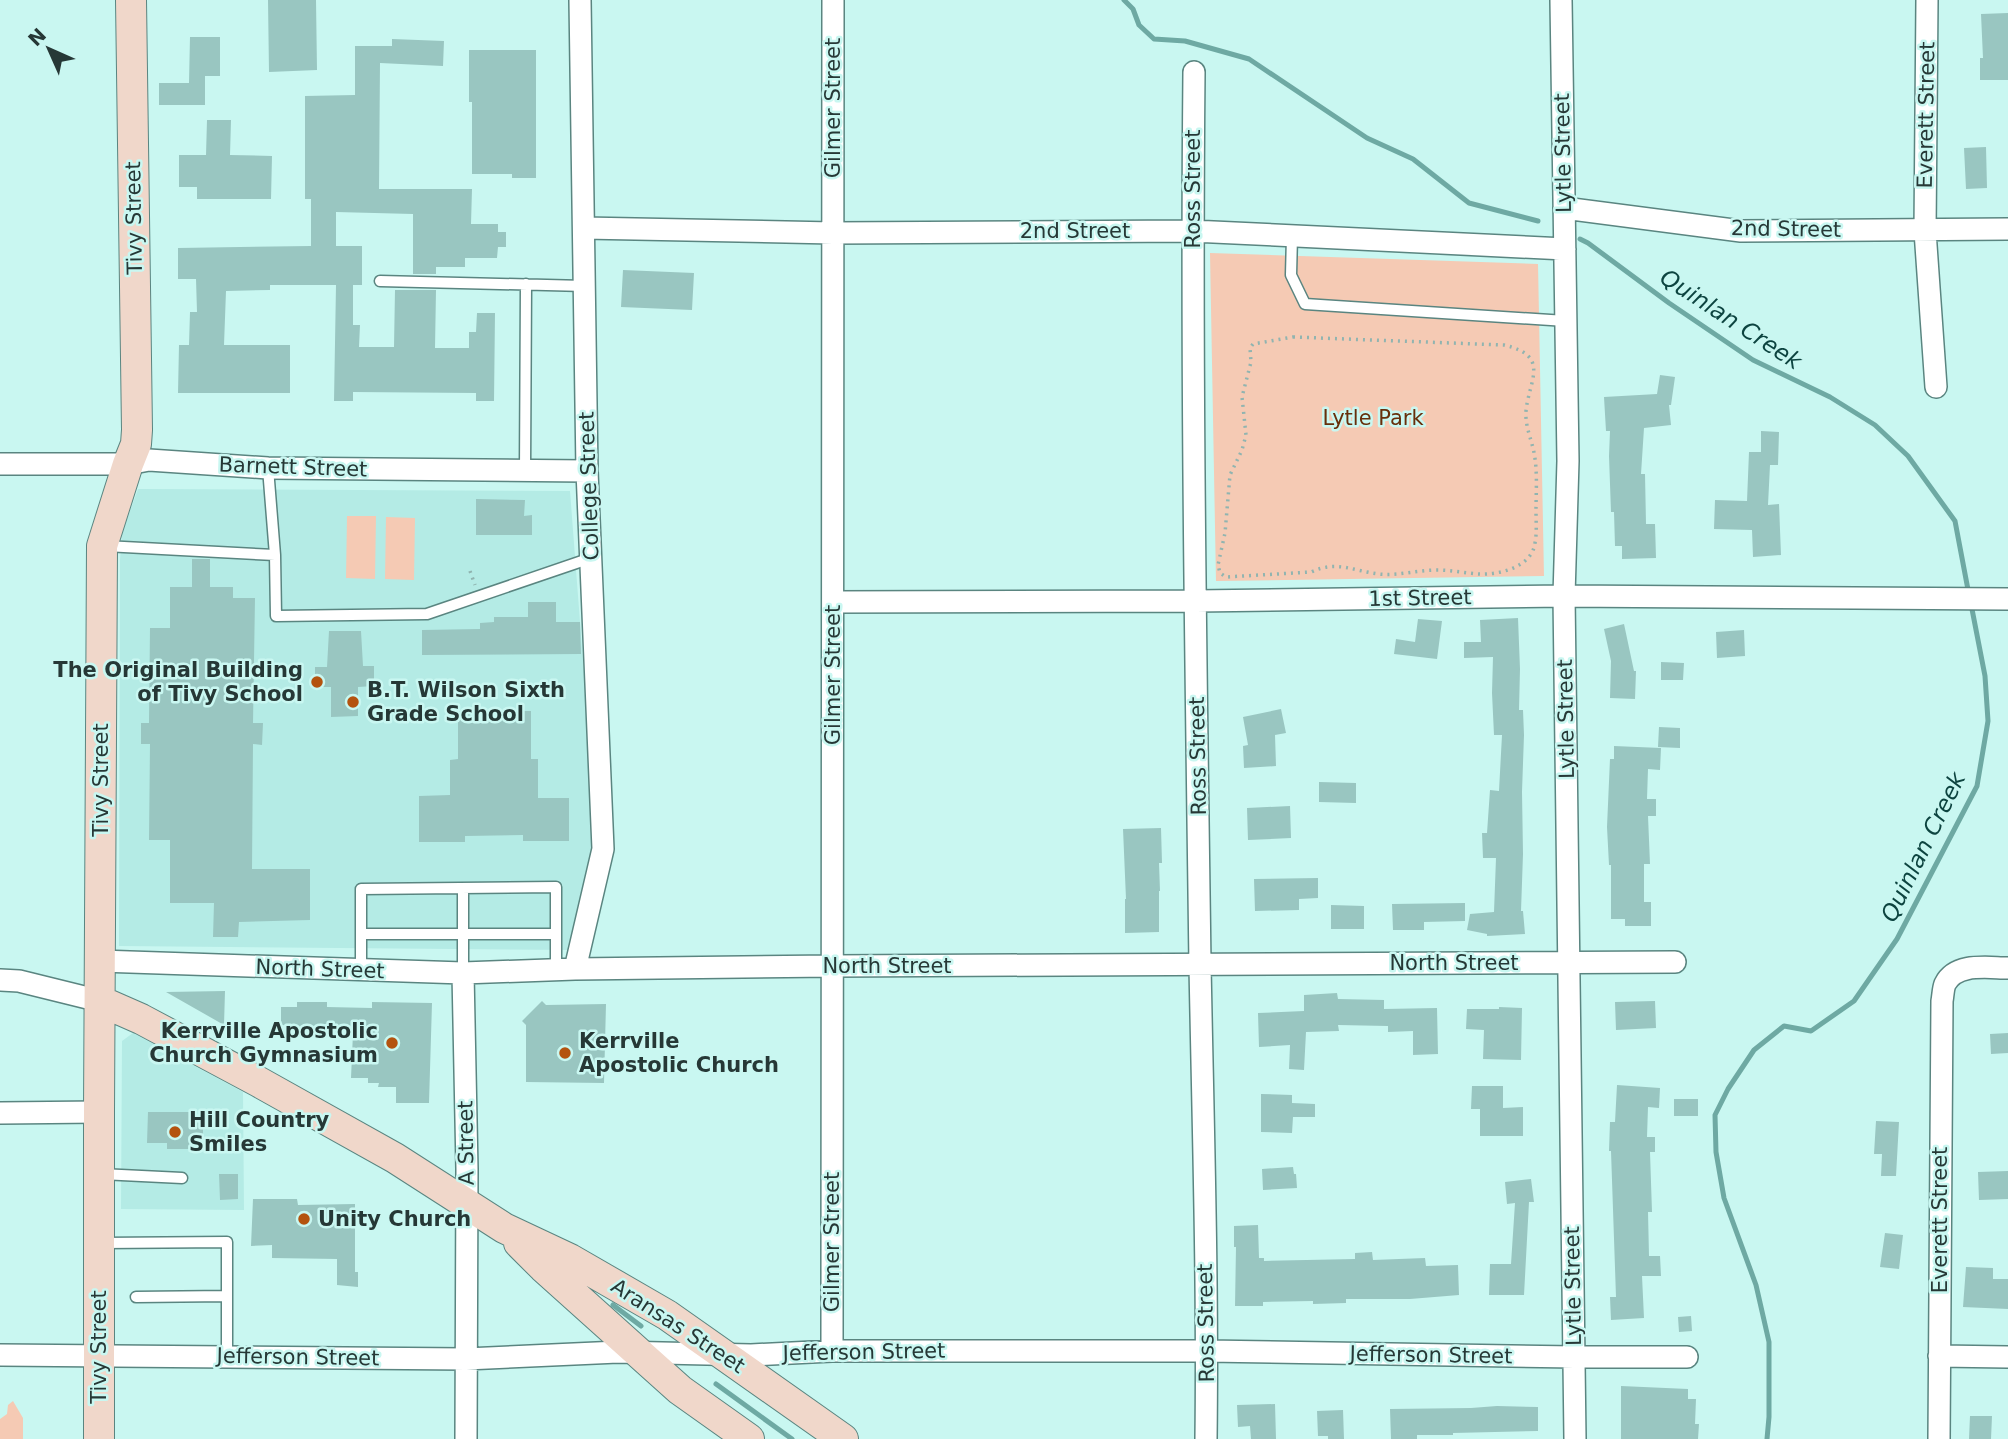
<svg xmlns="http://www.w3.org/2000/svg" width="2008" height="1439" font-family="'DejaVu Sans',sans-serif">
  <rect width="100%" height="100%" fill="#c9f7f1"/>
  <path fill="#b4ebe5" d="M138 489 570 491 597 844 571 950 119 946 120 560 122 533Z
    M133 1033 243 1092 244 1210 121 1209 122 1041Z"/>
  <path fill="#f5cab4" d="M1210 253 1538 264 1544 576 1216 581Z
    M347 516H376L375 579 346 578Z
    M386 517 415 518 414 580 385 579Z
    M13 1401 23 1418V1439H0V1419L7 1414 8 1405Z"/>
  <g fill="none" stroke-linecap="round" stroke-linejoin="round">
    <path stroke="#6ea9a3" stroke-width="5" d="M1124 0 1133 9 1139 25 1154 39 1185 41 1249 59 1367 138 1413 159 1469 203 1538 221
      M1580 239 1588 243 1669 303 1753 360 1830 397 1875 425 1908 456 1955 521 1969 595
      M613 1305 641 1326
      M716 1384 792 1439
      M1767 1439 1769 1417V1342L1756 1285 1724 1198 1716 1152 1715 1115 1728 1089 1754 1050 1784 1026 1811 1031 1854 1001 1897 939 1977 786 1988 721 1985 676 1971 604"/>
  </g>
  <path fill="#99c6c1" d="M268 0H316L317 70 269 72Z
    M2008 13V80H1980V58H1983L1981 14Z
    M190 37H220V76H205V105H159V83H189Z
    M392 39 444 41 443 66 380 63 379 189H472L471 224H498V232H506V247H498L497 258H465V267H436V274H413V214L336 212V246H362V285H353V325H360L359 347H394L395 290H436L435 348H469V332H476L477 313H495L494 401H476V393L353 392V401H334L336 285H270V290L226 291 224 345H290V393H178L179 345H189L190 312H197L196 279H178V248L311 246V199H305V96L355 95V46H392Z
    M469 50H536V178H512V174H472V102H469Z
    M207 120H231L230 155 272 156 271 199H197V187H179V155H206Z
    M1986 147 1987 188 1966 189 1964 148Z
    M623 270 694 273 692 310 621 307Z
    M1660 375 1675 377 1671 405H1669L1671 425 1644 428 1641 474H1645L1646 524H1655L1656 558 1622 559V546H1615L1614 512H1611L1609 456 1610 431H1606L1604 397 1657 394Z
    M1761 431 1779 432 1778 465H1770L1768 505 1779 504 1781 555 1753 557 1752 530 1714 529 1715 500 1747 501 1749 452H1761Z
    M476 499 525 500 524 516 532 515V535H476Z
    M192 559H210V587H233V598H255L253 723H263L262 745 253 744 252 869H310V920L239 922 238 937H213L214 903H170V840H149L150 744H141V723H149L150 628H170V587H192Z
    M528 602H556V622H580L581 654 422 655V630L480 629V623L494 622V617H528Z
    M1518 618 1520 669 1519 710H1523L1524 735 1522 792 1523 854 1521 911H1523L1525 934 1487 936V934L1467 930 1470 914 1494 912 1496 858H1483L1482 833H1487L1490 790 1499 791 1502 735H1494L1492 693 1493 657 1464 658V642H1481L1480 620Z
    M1418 619 1442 621 1437 659 1394 654 1396 639 1415 642Z
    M1624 624 1634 671H1636L1635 699 1610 698 1611 661 1604 629Z
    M1744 630 1745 656 1717 658 1716 632Z
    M329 631H361L363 666H374V686L358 687V716L331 717V687H315V667H327Z
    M1661 662 1684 663 1683 680H1661Z
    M1281 709 1286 733 1275 735 1276 766 1244 768 1243 746 1248 745 1243 717Z
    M458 711H531V759H538V798H569V841H523V835L465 836V842H419V796L450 795V760L458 759Z
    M1659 727 1680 728V748L1658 747Z
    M1614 746 1661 748 1660 770 1648 769 1647 799H1656V816H1648L1650 864H1644V902H1651V926H1625V919H1611V865H1609L1607 827 1610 759H1614Z
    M1319 782 1356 783V803L1319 802Z
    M1290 806 1291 838 1248 840 1247 808Z
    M1161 828 1162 863H1159L1160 891H1159V932L1125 933V899H1126L1123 829Z
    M1318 878V898L1299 899V910L1255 911 1254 879Z
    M1465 903V921L1424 922V930H1393L1392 904Z
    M1331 905 1364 906V929H1331Z
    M225 991 224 1025 166 992Z
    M1337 993 1338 999 1384 1000V1009L1437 1008 1438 1054 1413 1055V1031L1388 1032V1026L1338 1025 1339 1031 1306 1032 1304 1070 1289 1069 1290 1045 1259 1047 1258 1013 1304 1011V995Z
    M542 1001 546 1005 606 1004 604 1083 526 1082V1025L522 1021Z
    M1655 1001 1656 1028 1616 1030 1615 1002Z
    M297 1002H327V1007L372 1008V1002L432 1003 429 1103H396V1087H378L379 1083H368V1078H351L353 1033 296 1031V1026L281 1025V1007H297Z
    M1499 1007 1522 1008 1521 1060 1483 1059 1484 1030 1466 1029 1467 1009H1499Z
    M2008 1033V1053L1991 1054 1990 1034Z
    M1617 1085 1660 1088 1659 1108 1648 1107 1647 1137H1655V1152H1650L1652 1212H1648L1649 1256H1660L1661 1276H1642L1644 1318 1611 1320 1610 1297H1616L1611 1151H1609L1610 1122H1615Z
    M1472 1086H1503V1108L1523 1107V1136H1480V1109H1471Z
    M1261 1094 1292 1095V1103L1315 1104V1117H1293L1292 1133 1261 1132Z
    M1674 1099H1698V1116H1674Z
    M148 1112H197V1122H203V1149H167V1143H147Z
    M1876 1121 1899 1122 1896 1176H1881L1882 1154H1874Z
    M1293 1167 1294 1174H1296L1297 1188 1263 1190 1262 1169Z
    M2008 1171V1199L1979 1200 1978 1172Z
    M219 1174H238V1199L220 1200Z
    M1531 1179 1534 1202H1529L1524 1295H1489L1490 1264H1511L1515 1203 1507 1204 1505 1182Z
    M253 1199H297L298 1205 355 1204V1272H358V1287L337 1285V1259L272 1258V1245L251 1246Z
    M1258 1225 1259 1258H1264V1261L1355 1259V1253L1372 1252 1373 1260 1425 1258 1426 1266 1458 1265 1459 1295 1410 1299H1346V1303L1313 1304V1301L1263 1302V1306H1235L1236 1247H1234V1226Z
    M1885 1233 1903 1235 1899 1269 1880 1267Z
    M1966 1267 1993 1268V1279H2008V1309L1963 1307Z
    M1691 1316 1692 1331 1679 1332 1678 1317Z
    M1621 1386 1688 1389V1399H1696L1695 1424H1699L1698 1439H1621Z
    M1275 1404 1276 1439H1251L1250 1426 1238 1427 1237 1405Z
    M1497 1406 1538 1407V1431L1453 1433V1435H1417V1439H1391L1390 1409 1471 1408Z
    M1343 1410 1344 1439H1328V1436H1318L1317 1411Z
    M1970 1416H1992L1991 1439H1969Z"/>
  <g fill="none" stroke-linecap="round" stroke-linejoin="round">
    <g stroke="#5a8580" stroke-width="13">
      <path id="lane" d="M1292 236 1291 275 1305 304 1566 321
        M380 281 585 286
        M268 468 275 555 276 616 427 614 591 558
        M525 470 526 284
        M105 546 275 555
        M463 888V973
        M361 934H556
        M361 970V889L556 887V970
        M101 1174 182 1178
        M102 1243 227 1242V1355
        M136 1297 227 1296"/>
    </g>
    <g stroke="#5a8580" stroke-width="24">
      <path id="street" d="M1561 0 1568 461 1564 596 1575 1439
        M1927 0 1925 231 1936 387
        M1194 72C1191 370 1196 668 1200 965 1203 1123 1208 1281 1206 1439
        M1564 208 1741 231 2008 229
        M584 228 833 233 1192 231 1565 249
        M0 464H128L149 460 268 468 587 471
        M833 602 1196 601 1564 596 2008 599
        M100 961 463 973 575 969 833 966 1675 962
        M575 969 603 849 587 471 580 0
        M463 973 467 1169 466 1439
        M0 980 19 981 100 1001
        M0 1113 99 1112
        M832 1351 833 0
        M0 1355 466 1359 618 1352 751 1355 832 1351H1207L1575 1357H1687
        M1939 1356 2008 1357
        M1939 1439 1942 1001C1943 996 1943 989 1945 984 1956 962 1988 968 2008 968"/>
    </g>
    <g stroke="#5a8580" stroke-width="32">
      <path id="secondary" d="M100 1001 141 1019 259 1082 395 1158 504 1228 570 1259 667 1315 843 1439
        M519 1243 543 1267 680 1390 749 1439
        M99 1439V1112L102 546 128 464 136 444 137 430 131 0"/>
    </g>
    <path stroke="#90b4b0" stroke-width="3.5" stroke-dasharray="2 5" stroke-linecap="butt" d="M1293 337 1504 345C1551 356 1529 380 1526 411 1525 424 1530 436 1533 448 1538 468 1536 491 1536 511 1536 522 1537 533 1535 543 1532 567 1499 575 1479 574 1465 573 1451 570 1437 570 1417 570 1398 576 1379 574 1353 571 1337 560 1311 572L1226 577 1220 573 1218 565 1225 533 1230 475 1242 450 1246 435 1242 397 1251 362 1250 348 1253 344Z
      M470 571 475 585"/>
    <use href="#lane" stroke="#fff" stroke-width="10"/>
    <use href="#street" stroke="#fff" stroke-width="21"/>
    <use href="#secondary" stroke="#f0d7ca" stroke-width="30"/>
  </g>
  <g fill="#b4530f" stroke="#c9f7f1" stroke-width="2.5">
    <circle cx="317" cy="682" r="7"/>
    <circle cx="353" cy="702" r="7"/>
    <circle cx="392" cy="1043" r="7"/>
    <circle cx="565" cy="1053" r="7"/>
    <circle cx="175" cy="1132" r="7"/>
    <circle cx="304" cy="1219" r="7"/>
  </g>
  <g text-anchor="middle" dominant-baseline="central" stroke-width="5" stroke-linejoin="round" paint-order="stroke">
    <g font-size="21" fill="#263836" stroke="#c9f7f1">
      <text transform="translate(833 108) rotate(-90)">Gilmer Street</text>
      <text transform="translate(1926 115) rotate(-89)">Everett Street</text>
      <text transform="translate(1563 153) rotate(-91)">Lytle Street</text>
      <text transform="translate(1193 189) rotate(-90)">Ross Street</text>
      <text transform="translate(134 218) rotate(-91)">Tivy Street</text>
      <text transform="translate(1786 229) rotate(1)">2nd Street</text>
      <text x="1075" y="231">2nd Street</text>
      <text transform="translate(293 467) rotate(2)">Barnett Street</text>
      <text transform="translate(589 486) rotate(-92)">College Street</text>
      <text transform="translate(1420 598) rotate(-1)">1st Street</text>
      <text transform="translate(833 675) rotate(-90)">Gilmer Street</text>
      <text transform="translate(1566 719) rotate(-91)">Lytle Street</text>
      <text transform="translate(1198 756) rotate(-91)">Ross Street</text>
      <text transform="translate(101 780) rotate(-90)">Tivy Street</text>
      <text x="1454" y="963">North Street</text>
      <text x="887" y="966">North Street</text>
      <text transform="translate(320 969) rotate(2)">North Street</text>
      <text transform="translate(466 1143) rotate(-91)">A Street</text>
      <text transform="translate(1940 1220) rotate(-90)">Everett Street</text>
      <text transform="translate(832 1242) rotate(-90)">Gilmer Street</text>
      <text transform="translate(1573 1286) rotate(-91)">Lytle Street</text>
      <text transform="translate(1206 1323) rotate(-91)">Ross Street</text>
      <text transform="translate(678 1326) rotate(33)">Aransas Street</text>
      <text transform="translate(99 1347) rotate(-90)">Tivy Street</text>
      <text transform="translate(864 1352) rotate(-1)">Jefferson Street</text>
      <text transform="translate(1431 1355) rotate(1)">Jefferson Street</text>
      <text transform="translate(298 1357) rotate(1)">Jefferson Street</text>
    </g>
    <g font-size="21" fill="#672f0b" stroke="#c9f7f1">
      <text x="1373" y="418">Lytle Park</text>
    </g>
    <g font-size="21" font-weight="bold" fill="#263836" stroke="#c9f7f1" text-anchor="start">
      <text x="303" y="670" text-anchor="end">The Original Building<tspan x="303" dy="24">of Tivy School</tspan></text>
      <text x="367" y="690">B.T. Wilson Sixth<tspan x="367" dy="24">Grade School</tspan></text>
      <text x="378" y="1031" text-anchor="end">Kerrville Apostolic<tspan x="378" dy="24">Church Gymnasium</tspan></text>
      <text x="579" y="1041">Kerrville<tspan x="579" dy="24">Apostolic Church</tspan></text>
      <text x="189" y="1120">Hill Country<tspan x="189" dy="24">Smiles</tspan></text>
      <text x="318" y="1219">Unity Church</text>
    </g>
    <g font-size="23" font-style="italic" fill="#0d4440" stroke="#c9f7f1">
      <text transform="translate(1731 319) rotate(33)">Quinlan Creek</text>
      <text transform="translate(1923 847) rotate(-64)">Quinlan Creek</text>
    </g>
  </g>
  <g transform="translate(49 49) rotate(315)" stroke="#c9f7f1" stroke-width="5" paint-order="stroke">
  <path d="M0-5L12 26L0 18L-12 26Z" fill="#263836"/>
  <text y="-10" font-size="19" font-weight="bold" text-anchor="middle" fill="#263836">N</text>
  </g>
</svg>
